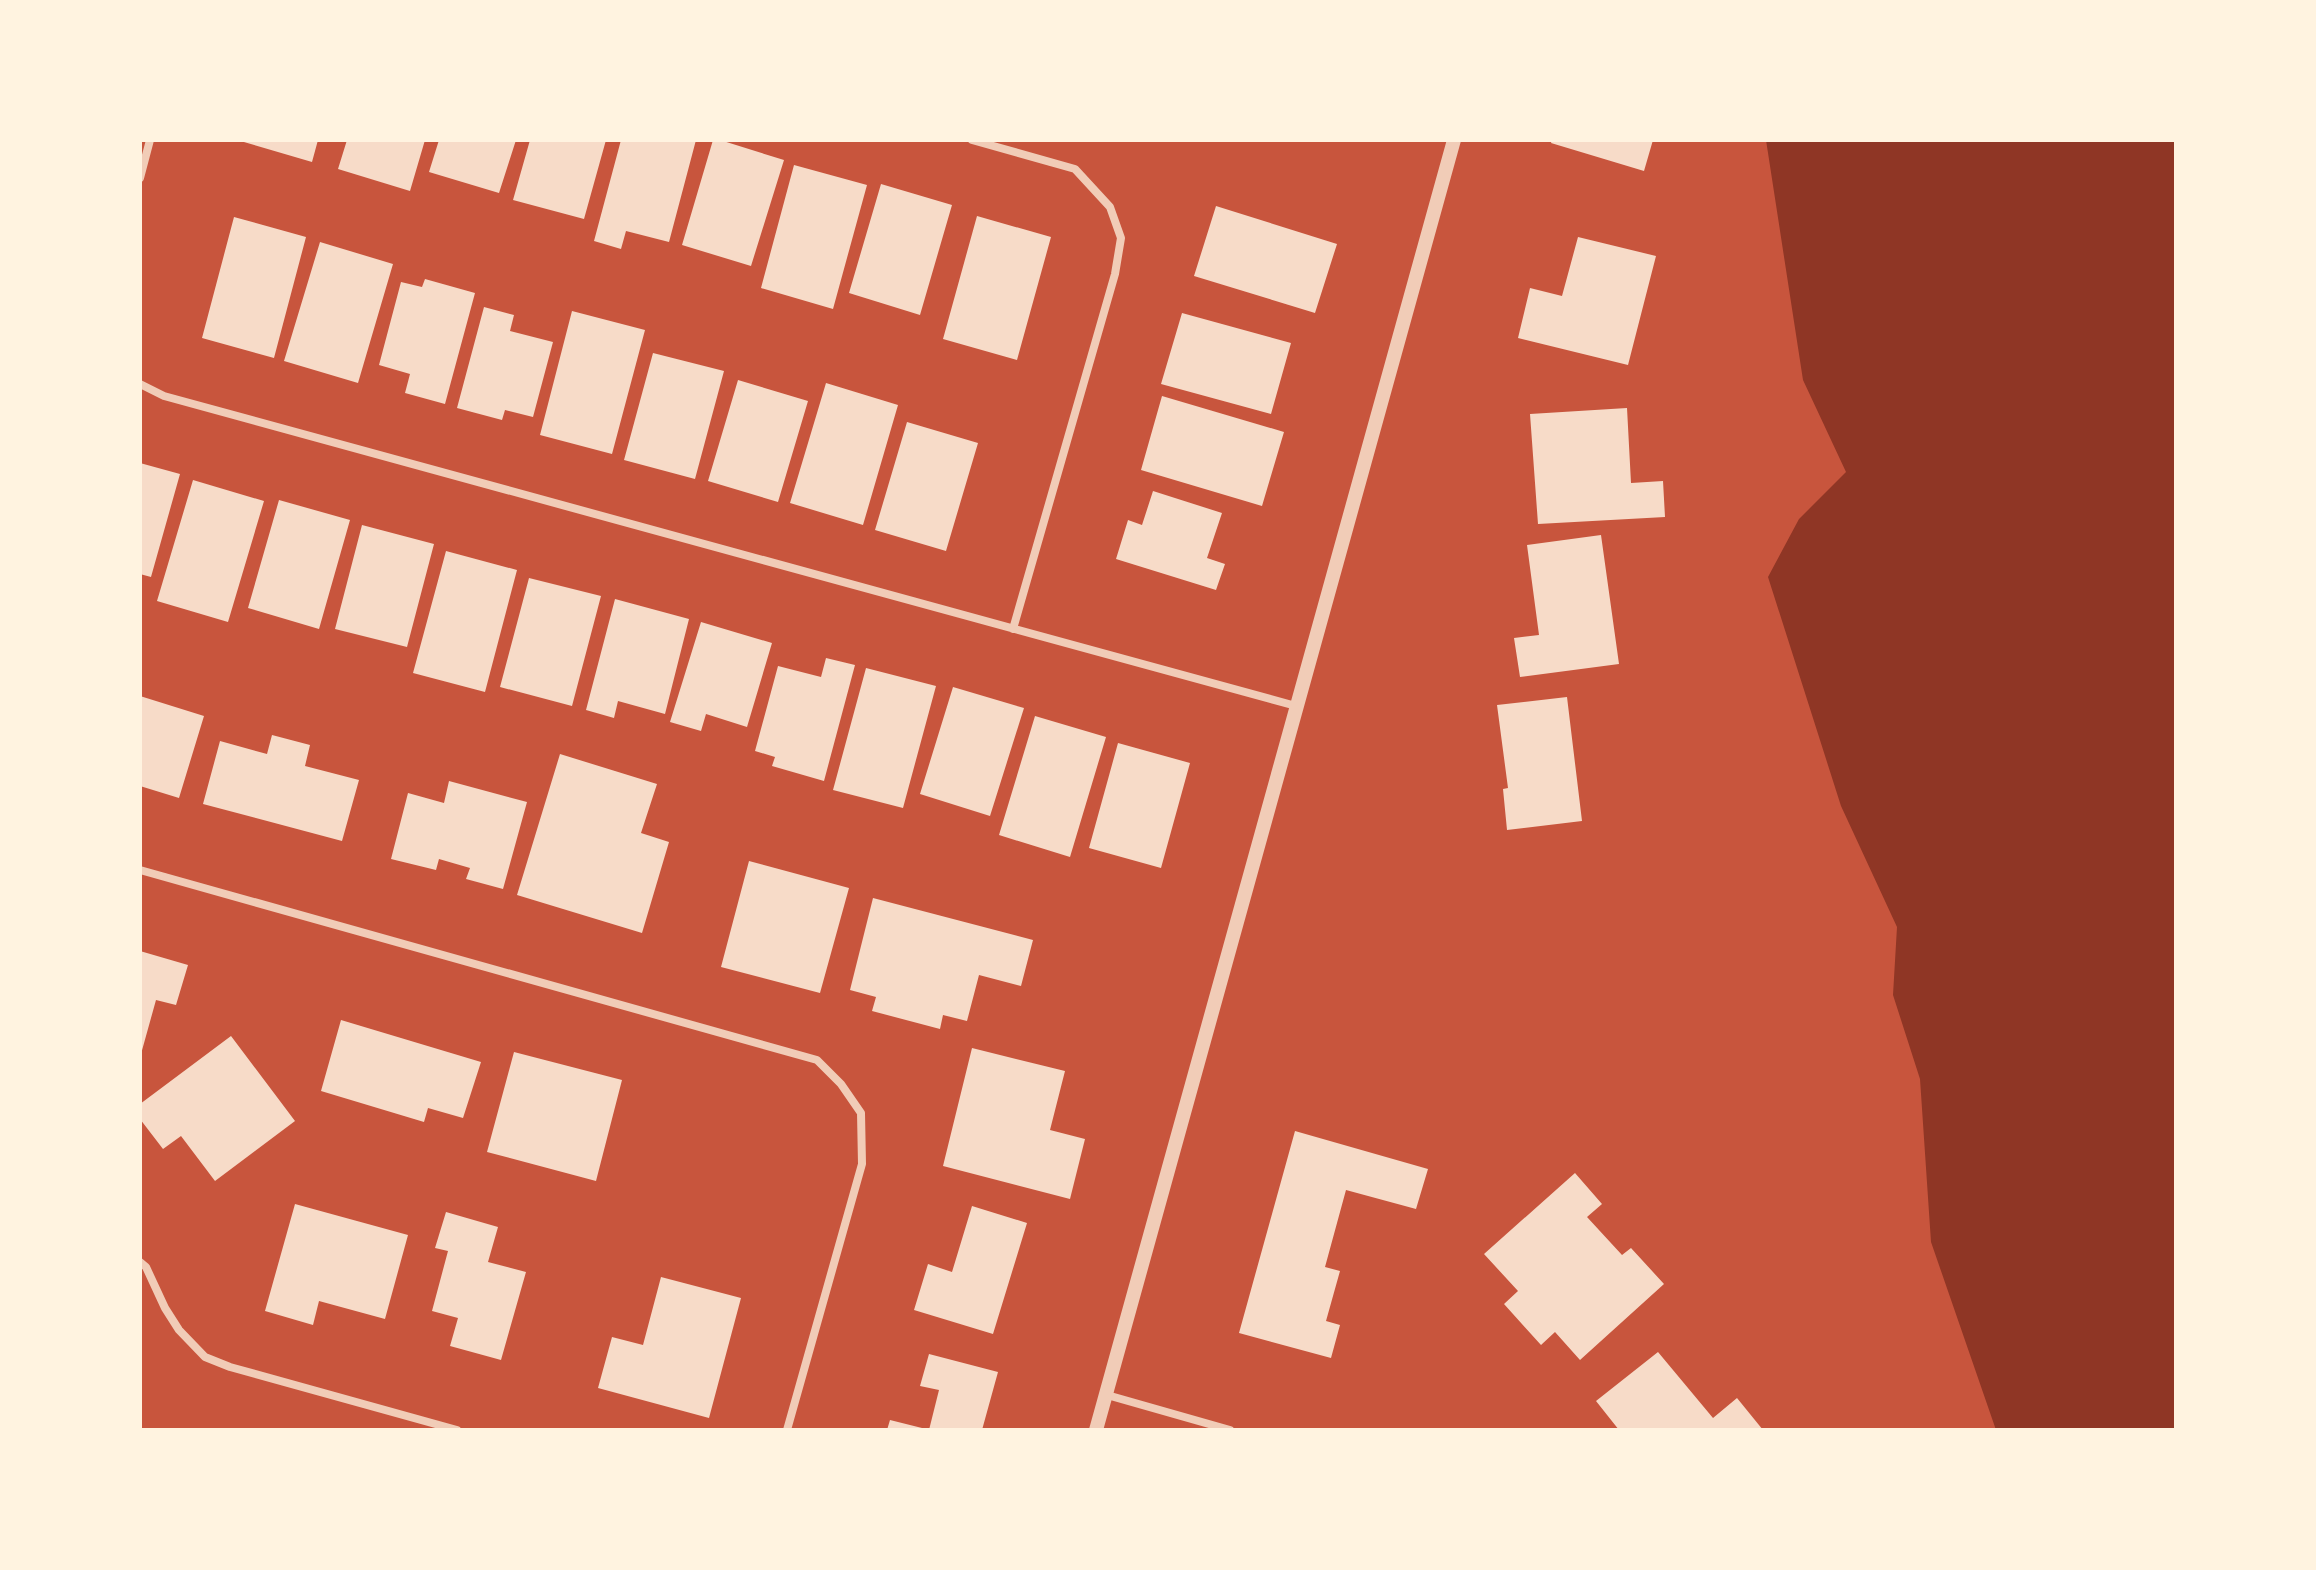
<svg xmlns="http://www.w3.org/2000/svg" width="2316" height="1570" font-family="Georgia,serif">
  <rect width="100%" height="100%" fill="#c8553d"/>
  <path fill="#8f3625" d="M1766 140H2176V1430H1996L1931 1242 1920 1079 1893 995 1897 927 1841 806 1768 577 1799 519 1846 472 1803 380Z"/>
  <path fill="#f7dbc8" d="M237 140H318L312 162Z
    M347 140H425L410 191 338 169Z
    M439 140H516L499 193 429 172Z
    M530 140H606L584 219 513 200Z
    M621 140H696L669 242 626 231 621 249 594 241Z
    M713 140H720L784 160 751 266 682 245Z
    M1552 140H1653L1644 171 1551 143Z
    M794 165 867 185 833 309 761 288Z
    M881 184 952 205 920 315 849 293Z
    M1216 206 1337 244 1315 313 1194 276Z
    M977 216 1051 237 1017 360 943 339Z
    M234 217 306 237 274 358 202 338Z
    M1578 237 1656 256 1628 365 1518 338 1530 288 1562 296Z
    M320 242 393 264 358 383 284 361Z
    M425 279 475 293 445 404 405 393 410 374 379 365 401 282 422 287Z
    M484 307 514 315 510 331 553 342 533 417 505 410 502 420 457 408Z
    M572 311 645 330 612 454 540 435Z
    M1182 313 1291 343 1271 414 1161 384Z
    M653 353 724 371 695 479 624 460Z
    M738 380 808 401 778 502 708 481Z
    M826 383 898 405 863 525 790 503Z
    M1162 396 1284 432 1262 506 1141 470Z
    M1627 408 1631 483 1663 481 1665 517 1538 524 1530 414Z
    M907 422 978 443 946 551 875 530Z
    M140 463 180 474 151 577 140 574Z
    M193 480 264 501 228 622 157 601Z
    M1153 491 1222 513 1207 558 1225 564 1216 590 1116 559 1128 520 1142 525Z
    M279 500 350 520 319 629 248 608Z
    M362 525 434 544 407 647 335 629Z
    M1601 535 1619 664 1520 677 1514 638 1539 635 1527 545Z
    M446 551 517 570 485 692 413 673Z
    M529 578 601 596 572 706 500 687Z
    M615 599 689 619 665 714 618 701 614 718 586 710Z
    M701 622 772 643 747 727 706 714 701 731 670 722Z
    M826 658 855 665 824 781 772 766 775 757 755 751 778 666 821 677Z
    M866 668 936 686 903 808 833 790Z
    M953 687 1024 708 990 816 920 794Z
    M140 696 204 716 179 798 140 786Z
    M1567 697 1582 821 1507 830 1503 789 1508 788 1497 705Z
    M1035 716 1106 737 1070 857 999 835Z
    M272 735 310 745 305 766 359 780 342 841 203 804 220 741 267 754Z
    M1118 743 1190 763 1161 868 1089 848Z
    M560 754 657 784 641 833 669 842 642 933 517 895Z
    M449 781 527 802 503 889 466 879 470 868 439 859 436 870 391 859 408 793 444 803Z
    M749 861 849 888 820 993 721 967Z
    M873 898 1033 940 1021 986 979 975 967 1021 943 1015 940 1029 872 1011 876 997 850 990Z
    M140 951 188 965 176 1005 156 1000 141 1054Z
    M341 1020 481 1062 463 1118 428 1108 424 1122 321 1091Z
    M231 1036 295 1121 215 1181 181 1136 163 1149 140 1119V1104Z
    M972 1048 1065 1071 1050 1130 1085 1139 1070 1199 943 1166Z
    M514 1052 622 1080 596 1181 487 1152Z
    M1295 1131 1428 1169 1416 1209 1346 1190 1325 1267 1340 1271 1326 1321 1340 1325 1331 1358 1239 1333Z
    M1575 1173 1602 1204 1587 1217 1622 1255 1631 1248 1664 1284 1580 1360 1555 1332 1541 1345 1504 1304 1518 1291 1484 1254Z
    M295 1204 408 1235 385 1319 319 1301 313 1325 265 1311Z
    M972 1206 1027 1223 993 1334 914 1310 928 1264 952 1272Z
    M446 1212 498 1227 488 1262 526 1272 501 1360 450 1346 458 1318 432 1311 448 1251 435 1248Z
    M661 1277 741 1298 709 1418 598 1388 612 1337 643 1345Z
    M1658 1352 1713 1418 1737 1398 1763 1430H1619L1596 1401Z
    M929 1354 998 1372 982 1430H929L939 1390 920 1386Z
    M890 1420 926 1429V1430H887Z"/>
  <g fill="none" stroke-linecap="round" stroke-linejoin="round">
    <path stroke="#f1ccb7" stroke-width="8" d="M972 140 1075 169 1110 207 1121 238 1115 274 1013 629
      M140 178 150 140
      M140 384 164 396 1296 706
      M140 870 817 1060 841 1084 861 1113 862 1164 787 1430
      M140 1262 146 1267 165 1308 179 1330 205 1357 230 1367 457 1430
      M1107 1395 1230 1430"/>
    <path stroke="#f1ccb7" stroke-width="14" d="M1096 1430 1454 140"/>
  </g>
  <rect width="2316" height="1570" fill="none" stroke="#fff3e0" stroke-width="284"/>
</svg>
